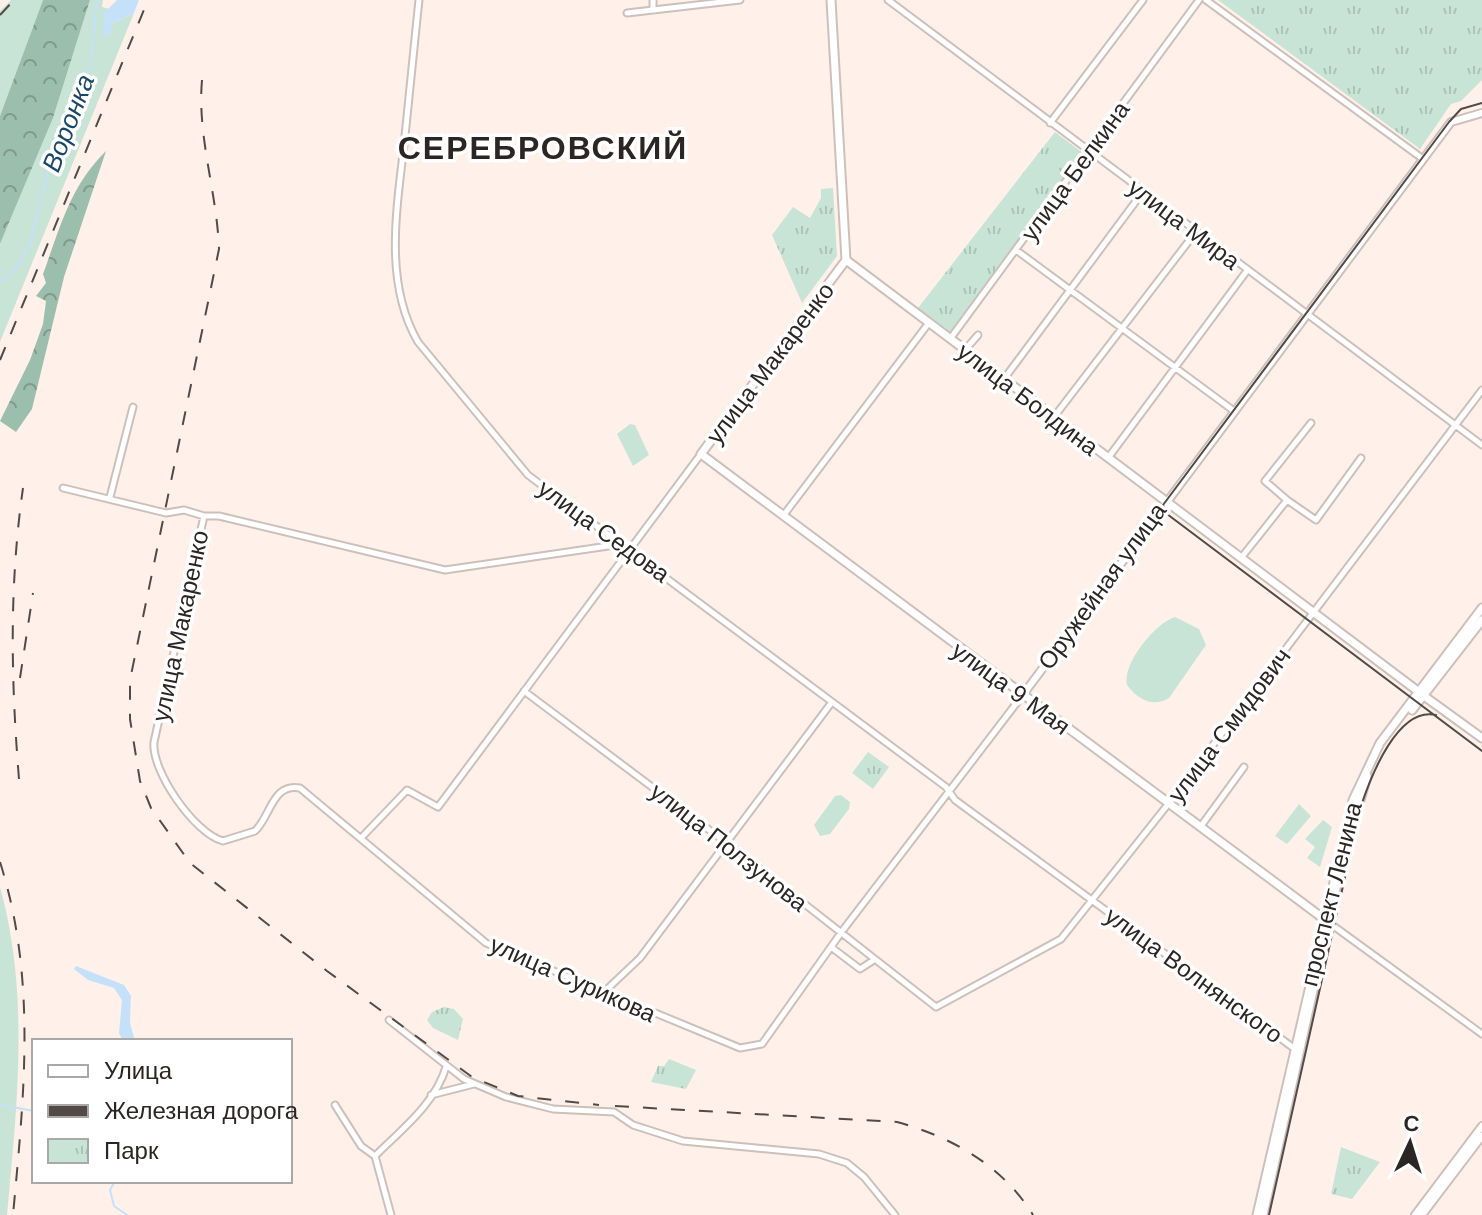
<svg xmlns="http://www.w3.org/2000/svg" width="1482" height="1215" font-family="Arial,sans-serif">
  <defs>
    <pattern id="forest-crowns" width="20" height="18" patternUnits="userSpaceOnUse" patternTransform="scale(2)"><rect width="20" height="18" fill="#9cbead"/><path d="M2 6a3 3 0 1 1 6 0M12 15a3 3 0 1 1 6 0" fill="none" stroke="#7f9a8c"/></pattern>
    <pattern id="park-tufts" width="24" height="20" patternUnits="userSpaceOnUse" patternTransform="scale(2)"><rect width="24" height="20" fill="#c8e4d6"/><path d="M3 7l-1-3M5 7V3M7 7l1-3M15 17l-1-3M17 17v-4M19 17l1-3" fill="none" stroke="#acc3b7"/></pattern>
  </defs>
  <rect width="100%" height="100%" fill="#fff1ea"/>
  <path fill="#c8e4d6" d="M11 0H43L0 116V11Z
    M90 0H103L102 7 110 9V24L134 13 0 342V244L53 118Z
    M630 424 635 425 649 455 633 466 617 434Z
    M1175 617 1199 629 1206 645 1169 698C1153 708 1137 699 1127 685 1122 664 1155 623 1175 617Z
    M841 795 850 802 849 809 830 834 820 836 814 825 835 796Z
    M1299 804 1311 816 1287 844 1275 836Z
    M1323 820 1332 827 1320 867 1307 858 1315 847 1305 839Z
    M0 887C30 995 17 1105 7 1215H0Z"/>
  <path fill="url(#forest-crowns)" d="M43 0H90L53 118 0 244V116Z
    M106 151 64 277 32 409 16 432 0 421 30 360 43 324 46 301 36 296 46 283 43 274C60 228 70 186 106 151Z"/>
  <path fill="url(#park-tufts)" d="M1218 0H1482V80L1461 101 1451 104 1420 149Z
    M1055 132 1083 153 950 336 951 332 918 308Z
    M833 188 837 256 802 303 772 235 793 207 810 218 821 198V189Z
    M868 752 889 767 873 789 852 773Z
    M444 1007 454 1009 463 1019 458 1040 433 1028 427 1020 432 1012Z
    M669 1059 696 1070 686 1089 651 1082 658 1066H664Z
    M1341 1147 1380 1162 1352 1199 1331 1194Z"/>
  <path fill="#c5e1f9" d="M117 0H139L134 13 110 24 113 32 103 37 104 13Z
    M76 966 124 985 131 996 130 1023 135 1041H123L119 1033 122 1000 114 988 88 980 74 969Z"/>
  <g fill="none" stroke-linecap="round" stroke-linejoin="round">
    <path stroke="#c5e1f9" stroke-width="2" d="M0 283 19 264 30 244 55 143 91 63 97 0
      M0 1105 34 1111
      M115 1181 110 1190 114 1206 127 1215"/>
    <g stroke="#cdc0ba" stroke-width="9">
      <path id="minor" d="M419 0C414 45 410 90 405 136 398 203 382 280 418 342L528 475 946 787 955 800 1295 1049
        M653 0V8
        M888 0 1482 445
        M1206 0 1423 159
        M627 13 740 0
        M1050 123 1143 0
        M1016 250 1234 411
        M950 339 1199 0
        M965 350 978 335
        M1004 379 1142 193
        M1054 417 1195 233
        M1108 458 1246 272
        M63 488 166 513 184 510 204 516
        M110 497 133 407
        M1287 500 1265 481 1311 423
        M783 516 928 324
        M622 544 445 570 219 516H204L154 742C151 771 195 834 223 841L255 831C271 816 272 783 300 788L486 943 740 1048 762 1044 843 930 1022 696
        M1241 558 1287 500 1316 520 1361 458
        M524 691 728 844 936 1007 1061 939 1169 803 1482 390
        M1201 826 1244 767
        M362 837 407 790 438 807 701 454
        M1328 922 1482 1034
        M831 947 860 969 874 960
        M603 993 640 958 832 702
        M389 1020 464 1079 506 1097 553 1109 614 1112 633 1125 683 1141 819 1154 847 1163 864 1177 895 1215
        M431 1095 474 1084
        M335 1105 361 1146 375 1156
        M375 1156C401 1130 435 1104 446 1067
        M375 1156 391 1215"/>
    </g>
    <g stroke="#cdc0ba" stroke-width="10">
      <path id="tertiary" d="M1022 696 1451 122 1482 113
        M1415 1215 1482 1126
        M1422 1215 1482 1136"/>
    </g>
    <g stroke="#cdc0ba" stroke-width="11">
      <path id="secondary" d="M846 260 1419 692
        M1424 696 1482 738"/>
    </g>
    <g stroke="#cdc0ba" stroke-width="11">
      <path id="primary" d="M831 0 846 260 701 454 1328 922
        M1412 710 1482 620
        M1257 1215 1353 800 1380 743 1482 608
        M1263 1215 1340 870 1367 776"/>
    </g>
    <use href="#minor" stroke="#fff" stroke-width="5"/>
    <use href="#tertiary" stroke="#fff" stroke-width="6"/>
    <use href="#secondary" stroke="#fff" stroke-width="7"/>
    <use href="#primary" stroke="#fff" stroke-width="7"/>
    <path stroke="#514a47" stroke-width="2" d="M1482 103 1461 109 1449 122 1163 505 1167 514 1482 751
      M1269 1215 1361 806C1371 776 1398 706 1436 715"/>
    <path stroke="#514a47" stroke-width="2" stroke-dasharray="14 14" stroke-linecap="butt" d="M0 15 14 0
      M202 80C197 137 217 192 219 249L130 680V719L140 781 151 808 190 863 327 971 472 1077 518 1096 599 1105
      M0 360 148 0
      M20 678 33 593
      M19 779C11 681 9 586 23 488
      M0 862C37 979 24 1095 13 1215
      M615 1106 897 1122C952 1137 1003 1166 1033 1215"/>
  </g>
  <g text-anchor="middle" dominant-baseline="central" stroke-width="7" stroke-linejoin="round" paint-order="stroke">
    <g font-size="24" fill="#2b2523" stroke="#fff">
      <text transform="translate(1075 171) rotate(-54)">улица Белкина</text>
      <text transform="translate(1184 224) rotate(37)">улица Мира</text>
      <text transform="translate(770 363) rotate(-53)">улица Макаренко</text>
      <text transform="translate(1028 399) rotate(37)">улица Болдина</text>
      <text transform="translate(604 531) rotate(36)">улица Седова</text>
      <text transform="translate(1102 586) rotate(-54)">Оружейная улица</text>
      <text transform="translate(180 626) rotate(-78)">улица Макаренко</text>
      <text transform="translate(1011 688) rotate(36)">улица 9 Мая</text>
      <text transform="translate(1229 725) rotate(-53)">улица Смидович</text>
      <text transform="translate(729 847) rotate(38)">улица Ползунова</text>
      <text transform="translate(1331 894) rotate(-76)">проспект Ленина</text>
      <text transform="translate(1194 975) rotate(36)">улица Волнянского</text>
      <text transform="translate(573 979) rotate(24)">улица Сурикова</text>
    </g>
    <g font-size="26" font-style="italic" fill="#1a4768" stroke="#fff">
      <text transform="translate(68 123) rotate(-69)">Воронка</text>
    </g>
    <g font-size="32" font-weight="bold" letter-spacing="2" fill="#2b2523" stroke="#fff">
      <text x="543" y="148">СЕРЕБРОВСКИЙ</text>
    </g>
  </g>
  <rect x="32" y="1039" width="260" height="144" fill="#ffffff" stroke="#aaa8a7" stroke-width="2"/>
  <rect x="48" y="1065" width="40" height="12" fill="#ffffff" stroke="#aaa8a7" stroke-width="2"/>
  <text x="104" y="1079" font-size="24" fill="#2b2523">Улица</text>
  <rect x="48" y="1105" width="40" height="12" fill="#514a47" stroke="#aaa8a7" stroke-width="2"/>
  <text x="104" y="1119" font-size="24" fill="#2b2523">Железная дорога</text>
  <rect x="48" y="1139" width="40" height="24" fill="url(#park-tufts)" stroke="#aaa8a7" stroke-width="2"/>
  <text x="104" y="1159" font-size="24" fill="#2b2523">Парк</text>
  <g transform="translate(1410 1143) rotate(4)" stroke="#ffffff" stroke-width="6" paint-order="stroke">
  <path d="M0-6L14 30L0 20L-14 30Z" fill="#2b2523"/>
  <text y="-12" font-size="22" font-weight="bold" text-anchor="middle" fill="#2b2523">С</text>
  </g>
</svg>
